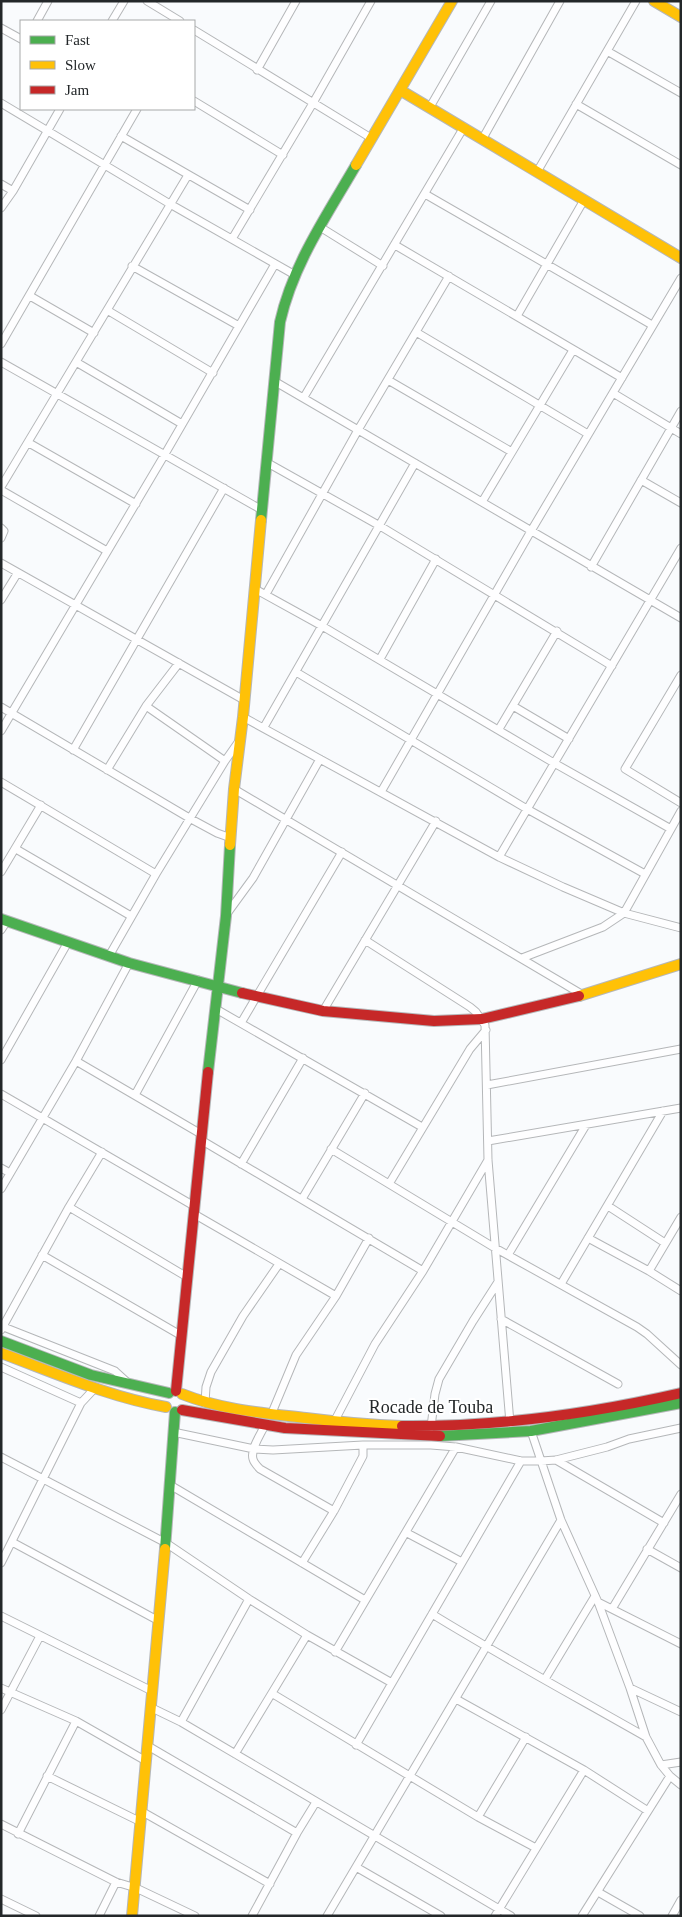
<svg xmlns="http://www.w3.org/2000/svg" width="682" height="1917" font-family="Georgia,serif">
  <rect width="100%" height="100%" fill="#f9fbfd"/>
  <g fill="none" stroke-linecap="round" stroke-linejoin="round">
    <g stroke="#b5b7b9" stroke-width="9">
      <path id="street" d="M147 1 180 21
        M37 21 48 1
        M112 21 124 1
        M1 28 21 39
        M194 30 371 138
        M607 51 681 93
        M257 70 296 1
        M194 101 283 155
        M1 103 170 204 295 275
        M576 104 681 165
        M430 107 491 1
        M121 136 250 210
        M483 138 560 1
        M537 172 636 1
        M1 184 13 191
        M425 194 652 325
        M1 208 13 191 60 109
        M320 227 383 266
        M232 239 313 103 371 1
        M395 245 622 378
        M132 266 239 326
        M30 296 94 333
        M107 310 213 373
        M517 316 584 200
        M416 332 588 434
        M1 344 137 109
        M1 362 262 510
        M76 362 182 424
        M388 380 512 452
        M274 381 681 618
        M613 393 681 434
        M304 397 464 127
        M29 443 136 504
        M266 462 380 526 612 666
        M641 480 681 503
        M1 487 188 175
        M1 490 107 551
        M482 502 573 350
        M1 528 4 531 1 538
        M1 563 244 700
        M591 567 681 411
        M255 589 322 626 554 763 671 829
        M266 594 358 430 449 276
        M1 600 17 574
        M380 659 436 559
        M296 672 527 809 645 874
        M681 675 625 769 681 803
        M146 706 225 761
        M513 706 569 739
        M1 707 191 819 217 833 231 838
        M243 717 499 857 563 887 624 913 681 928
        M264 727 415 463
        M499 729 557 631
        M1 731 165 454 275 264
        M73 750 224 488
        M107 770 146 706 179 663
        M1 782 156 874
        M234 789 583 995
        M381 792 531 531 681 278
        M16 849 131 916
        M499 857 681 548
        M1 872 41 805
        M226 915 253 878 320 759
        M1 930 7 921
        M365 940 470 1007 476 1012 485 1025 488 1160 510 1423
        M109 956 156 874 225 761 239 741
        M522 958 603 927 624 913 681 811
        M216 1009 422 1127
        M323 1011 436 821
        M241 1023 342 852
        M1 1060 68 942
        M76 1061 201 1134
        M487 1085 681 1049
        M1 1094 194 1206
        M135 1095 198 980
        M201 1140 423 1271
        M488 1141 681 1108
        M331 1149 495 1248 637 1327 647 1334 681 1365
        M241 1164 303 1058
        M1 1168 10 1173
        M389 1184 470 1049 486 1030
        M1 1189 76 1061 129 963
        M302 1199 365 1093
        M608 1206 665 1243
        M69 1207 187 1277
        M194 1214 336 1296
        M588 1238 649 1271 681 1291
        M42 1255 182 1336
        M508 1255 586 1125
        M649 1271 681 1217
        M561 1284 663 1111
        M501 1319 618 1384
        M1 1326 115 1371 126 1381
        M1 1330 69 1207 102 1152
        M1 1367 81 1403
        M205 1403 206 1387 211 1372 243 1316 279 1264
        M271 1415 296 1355 336 1296 369 1238
        M334 1422 375 1344 423 1271 488 1160
        M265 1425C261 1434 250 1449 253 1459 254 1463 258 1467 260 1469L334 1511
        M431 1427 435 1394 439 1379 473 1321 498 1282
        M531 1431 561 1520 598 1602 630 1688 646 1737 661 1765 670 1776 681 1785
        M173 1432 254 1449 273 1450 363 1445H431L456 1447 521 1461H541L556 1460 607 1447 629 1439 681 1428
        M1 1457 166 1543 249 1599 307 1635 392 1683
        M556 1460 664 1523
        M170 1485 365 1600
        M407 1533 462 1562
        M12 1542 159 1621
        M647 1549 681 1568
        M1 1563 81 1403 95 1388
        M302 1563 334 1511 363 1456V1445
        M598 1602 681 1644
        M612 1609 681 1494
        M432 1614C502 1657 574 1696 646 1737
        M1 1616 152 1691
        M335 1652 456 1447
        M545 1679 595 1596
        M1 1688 76 1721 146 1761
        M630 1688 681 1712
        M273 1694 478 1817 536 1848
        M456 1699 584 1770 648 1811
        M152 1708 181 1722 511 1916
        M1 1710 40 1636
        M181 1722 249 1599
        M356 1745 521 1461
        M148 1746 297 1833
        M235 1754 307 1635
        M661 1765 681 1762
        M47 1776 141 1822
        M141 1811 270 1884
        M478 1817 526 1737
        M1 1824 116 1882 136 1888 195 1916
        M18 1834 76 1721
        M356 1867 441 1916
        M598 1892 640 1916
        M1 1899 36 1916
        M99 1916 116 1882
        M252 1916 297 1833 316 1802
        M327 1916 561 1520
        M495 1916 584 1770
        M582 1916 670 1776
        M672 1916 681 1900"/>
    </g>
    <g stroke="#b5b7b9" stroke-width="12">
      <path id="fast" d="M261 520 280 322C293 264 327 215 356 165
        M1 919 129 963 242 993
        M208 1072 226 916 230 845
        M1 1341 91 1375 169 1393
        M440 1436 531 1431 681 1403
        M165 1549 175 1412"/>
    </g>
    <g stroke="#b5b7b9" stroke-width="12">
      <path id="slow" d="M654 1 681 17
        M400 90 681 258
        M356 165 452 1
        M230 845 234 789 243 717 261 520
        M579 996 681 964
        M1 1353C55 1373 109 1397 166 1407
        M182 1394C222 1410 263 1413 306 1418 338 1422 369 1425 402 1426
        M132 1916 165 1549"/>
    </g>
    <g stroke="#b5b7b9" stroke-width="12">
      <path id="jam" d="M242 993 323 1011 434 1021 482 1019 579 996
        M176 1391 208 1072
        M182 1410 285 1428 440 1436
        M402 1426C496 1427 589 1414 681 1393"/>
    </g>
    <use href="#street" stroke="#fefeff" stroke-width="7"/>
    <use href="#fast" stroke="#4caf50" stroke-width="10"/>
    <use href="#slow" stroke="#ffc107" stroke-width="10"/>
    <use href="#jam" stroke="#c62828" stroke-width="10"/>
  </g>
  <g text-anchor="middle" dominant-baseline="central" stroke-width="4" stroke-linejoin="round" paint-order="stroke">
    <g font-size="18" fill="#232729" stroke="#fff">
      <text x="431" y="1407">Rocade de Touba</text>
    </g>
  </g>
  <rect width="682" height="1917" fill="none" stroke="#232729" stroke-width="5"/>
  <rect x="20" y="20" width="175" height="90" fill="#ffffff" stroke="#a7a9a9"/>
  <rect x="30" y="36" width="25" height="8" fill="#4caf50" stroke="#a7a9a9"/>
  <text x="65" y="45" font-size="15" fill="#232729">Fast</text>
  <rect x="30" y="61" width="25" height="8" fill="#ffc107" stroke="#a7a9a9"/>
  <text x="65" y="70" font-size="15" fill="#232729">Slow</text>
  <rect x="30" y="86" width="25" height="8" fill="#c62828" stroke="#a7a9a9"/>
  <text x="65" y="95" font-size="15" fill="#232729">Jam</text>
</svg>
